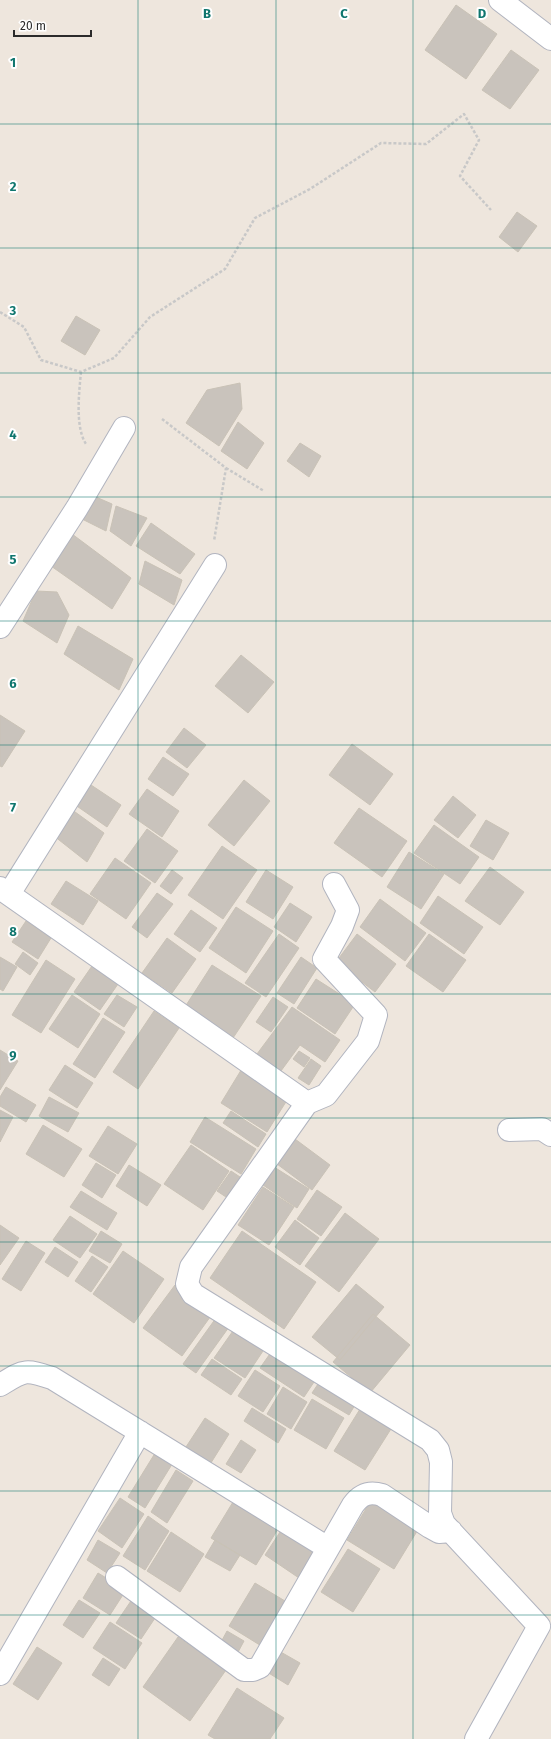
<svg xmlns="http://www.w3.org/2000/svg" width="551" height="1739" font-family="'Fira Sans',sans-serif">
  <rect width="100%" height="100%" fill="#eee6dd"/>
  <path fill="#c9c3bc" stroke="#c9c2b6" d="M456 5 497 34 466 79 425 50Z
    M511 50 539 70 510 109 482 90Z
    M517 212 537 226 518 252 499 237Z
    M76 316 100 330 85 355 61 341Z
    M240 383 242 409 219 446 186 423 207 390Z
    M238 422 264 443 247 469 221 451Z
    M300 443 321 456 309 477 287 461Z
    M89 494 112 504 106 531 80 518Z
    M116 506 147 518 131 546 110 531Z
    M151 523 195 554 180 574 136 546Z
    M68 531 131 578 112 609 51 566Z
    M145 561 182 580 174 605 139 584Z
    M36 591 57 592 69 615 57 643 23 621Z
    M78 626 133 659 119 690 64 654Z
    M241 655 274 682 248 713 215 686Z
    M0 715 25 731 2 767 0 766Z
    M184 728 206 745 187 768 166 752Z
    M352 744 393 774 370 805 329 775Z
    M163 757 189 774 173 796 148 779Z
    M244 780 270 801 234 846 208 825Z
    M85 781 121 805 107 827 71 802Z
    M147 789 179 811 162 837 129 814Z
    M453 796 476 815 458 838 434 820Z
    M359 808 407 841 382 877 334 843Z
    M71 809 104 833 87 862 54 836Z
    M486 820 509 833 493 860 470 846Z
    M434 825 479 857 460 884 414 853Z
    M147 829 178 851 155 883 124 861Z
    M222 846 257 870 223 919 188 895Z
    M409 852 444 874 421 909 387 887Z
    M115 858 151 883 126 919 90 894Z
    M490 867 524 892 500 925 465 901Z
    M172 870 183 878 171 894 160 886Z
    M266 870 293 887 273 919 246 902Z
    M66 881 98 901 83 925 51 904Z
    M157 893 173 904 147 938 132 927Z
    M438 896 483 927 464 954 420 923Z
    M380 899 426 933 405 961 360 927Z
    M290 903 312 917 296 942 274 927Z
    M236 907 273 931 246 973 209 948Z
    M191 910 217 928 200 952 174 934Z
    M26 921 51 938 38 959 12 942Z
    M279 934 299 948 266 997 245 983Z
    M357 934 396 964 375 992 336 962Z
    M429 934 466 960 443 992 406 966Z
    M167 938 196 959 172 993 142 973Z
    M23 952 38 963 30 975 15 964Z
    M0 957 17 967 3 991 0 989Z
    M301 957 317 968 294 1004 277 993Z
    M46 960 75 979 41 1033 12 1015Z
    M212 965 261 996 231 1041 183 1010Z
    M92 966 118 984 100 1010 74 992Z
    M316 979 355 1004 335 1034 297 1008Z
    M72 995 100 1014 78 1048 49 1029Z
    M117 995 137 1007 124 1027 104 1014Z
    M273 997 288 1007 271 1032 256 1022Z
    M292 1007 340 1040 325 1062 300 1045 278 1075 254 1058Z
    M154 1011 179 1028 138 1089 113 1072Z
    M103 1018 125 1032 95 1078 73 1064Z
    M0 1050 18 1061 0 1090Z
    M299 1051 310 1058 304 1067 293 1059Z
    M311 1059 321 1066 309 1085 298 1078Z
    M65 1065 93 1083 77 1108 49 1090Z
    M243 1067 289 1097 267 1132 221 1103Z
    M6 1087 36 1105 26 1122 0 1106V1097Z
    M49 1097 79 1113 68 1132 39 1116Z
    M0 1110 13 1117 0 1142Z
    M231 1111 266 1134 258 1147 223 1123Z
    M205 1117 256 1149 241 1174 190 1142Z
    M43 1125 82 1149 64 1177 26 1154Z
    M108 1126 137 1144 118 1174 89 1156Z
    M295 1139 330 1165 312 1190 277 1164Z
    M191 1145 229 1171 203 1210 164 1184Z
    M96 1163 116 1175 102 1198 82 1185Z
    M129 1165 161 1185 147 1206 116 1186Z
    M274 1167 309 1189 297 1208 263 1185Z
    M231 1171 243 1179 229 1199 217 1191Z
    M263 1187 294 1207 269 1245 238 1225Z
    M317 1190 342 1207 321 1236 297 1219Z
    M81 1191 117 1213 107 1230 70 1207Z
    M345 1213 379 1239 339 1292 305 1266Z
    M70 1216 97 1234 80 1258 53 1240Z
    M295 1220 319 1238 300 1265 275 1247Z
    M0 1225 19 1238 0 1265Z
    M101 1231 122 1244 110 1263 89 1251Z
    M242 1231 316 1282 284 1329 210 1278Z
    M26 1241 45 1253 21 1291 2 1279Z
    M55 1247 78 1262 68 1277 45 1262Z
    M123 1251 164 1279 134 1323 93 1294Z
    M92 1256 108 1267 91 1292 75 1281Z
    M356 1284 384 1307 340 1360 312 1337Z
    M175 1285 213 1313 182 1356 143 1328Z
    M373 1314 410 1345 370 1393 333 1362Z
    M216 1318 229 1327 196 1373 183 1364Z
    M235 1328 265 1348 245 1378 214 1358Z
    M274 1348 318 1376 304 1397 260 1368Z
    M212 1359 242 1379 231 1395 201 1375Z
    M255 1370 280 1386 263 1412 238 1396Z
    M322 1378 358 1400 349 1415 312 1393Z
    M283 1387 307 1402 291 1429 267 1414Z
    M312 1399 344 1418 326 1449 294 1430Z
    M365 1401 396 1421 365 1470 334 1451Z
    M252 1408 286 1429 278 1443 244 1421Z
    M205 1418 229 1434 209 1466 184 1450Z
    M241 1440 256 1450 241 1473 226 1464Z
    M157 1450 174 1461 145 1508 128 1497Z
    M176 1470 193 1481 167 1523 151 1512Z
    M120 1498 144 1514 122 1548 98 1531Z
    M372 1499 419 1528 394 1569 347 1540Z
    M233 1502 278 1529 256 1565 211 1538Z
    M148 1516 169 1531 145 1570 123 1556Z
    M282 1529 316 1551 299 1578 265 1555Z
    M171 1532 204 1554 180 1592 147 1571Z
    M98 1540 120 1553 107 1573 87 1560Z
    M215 1540 240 1555 230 1571 205 1557Z
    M348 1549 380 1569 353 1612 321 1592Z
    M98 1573 126 1590 110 1615 83 1598Z
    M255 1583 290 1604 263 1647 229 1626Z
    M135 1595 159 1612 141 1639 116 1623Z
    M79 1600 100 1613 83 1638 63 1625Z
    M110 1622 142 1643 125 1669 93 1648Z
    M227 1631 244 1641 237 1654 220 1644Z
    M178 1637 226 1670 190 1721 143 1687Z
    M37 1647 62 1663 38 1700 13 1684Z
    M279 1651 300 1663 288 1685 267 1672Z
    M103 1658 120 1669 109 1686 92 1675Z
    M237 1688 284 1718 270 1739H215L208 1735Z"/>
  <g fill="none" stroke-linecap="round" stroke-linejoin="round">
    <g stroke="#b1b4bf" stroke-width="24">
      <path id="street" d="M500 0 551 39
        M0 627 77 508 124 428
        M0 888 307 1103 191 1267 187 1284 193 1294 430 1440 438 1450 441 1462 440 1513 444 1524 539 1626 476 1739
        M9 894 215 565
        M307 1103 326 1095 368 1041 376 1015 324 959 342 926 348 910 334 884
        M509 1130 542 1129 551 1135
        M0 1385C25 1370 24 1369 52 1378L328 1548
        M117 1577 244 1670H253L260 1667 353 1505C361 1494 369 1491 382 1495L430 1527 439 1532 451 1531
        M0 1674 140 1432"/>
    </g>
    <path stroke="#c8c8c8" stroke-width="2.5" stroke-dasharray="3 2" stroke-linecap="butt" d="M0 312 24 327 41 360 81 372 114 358 150 317 225 269 255 218 310 189 381 143 426 144 464 114 479 140 460 176 491 210
      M81 372C79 393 75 427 86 444
      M162 419 226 468 214 541
      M226 468 264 491"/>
    <use href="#street" stroke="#fff" stroke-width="22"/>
  </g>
  <path fill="none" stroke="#0f766e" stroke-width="1" stroke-opacity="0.55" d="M138 0V1739M276 0V1739M413 0V1739M0 124H551M0 248H551M0 373H551M0 497H551M0 621H551M0 745H551M0 870H551M0 994H551M0 1118H551M0 1242H551M0 1366H551M0 1491H551M0 1615H551"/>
  <g font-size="13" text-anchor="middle" font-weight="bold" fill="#0f766e" stroke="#fff" stroke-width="4" stroke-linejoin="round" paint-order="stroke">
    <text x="207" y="18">B</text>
    <text x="344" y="18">C</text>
    <text x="482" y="18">D</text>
    <text x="13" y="67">1</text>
    <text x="13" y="191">2</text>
    <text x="13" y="315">3</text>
    <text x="13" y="439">4</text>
    <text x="13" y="564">5</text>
    <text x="13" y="688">6</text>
    <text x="13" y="812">7</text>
    <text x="13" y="936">8</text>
    <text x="13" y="1060">9</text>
  </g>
  <path d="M14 30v6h77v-6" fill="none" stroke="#2b2b2b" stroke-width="2"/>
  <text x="20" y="30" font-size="12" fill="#2b2b2b" stroke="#ffffff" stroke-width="3" paint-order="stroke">20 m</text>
</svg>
